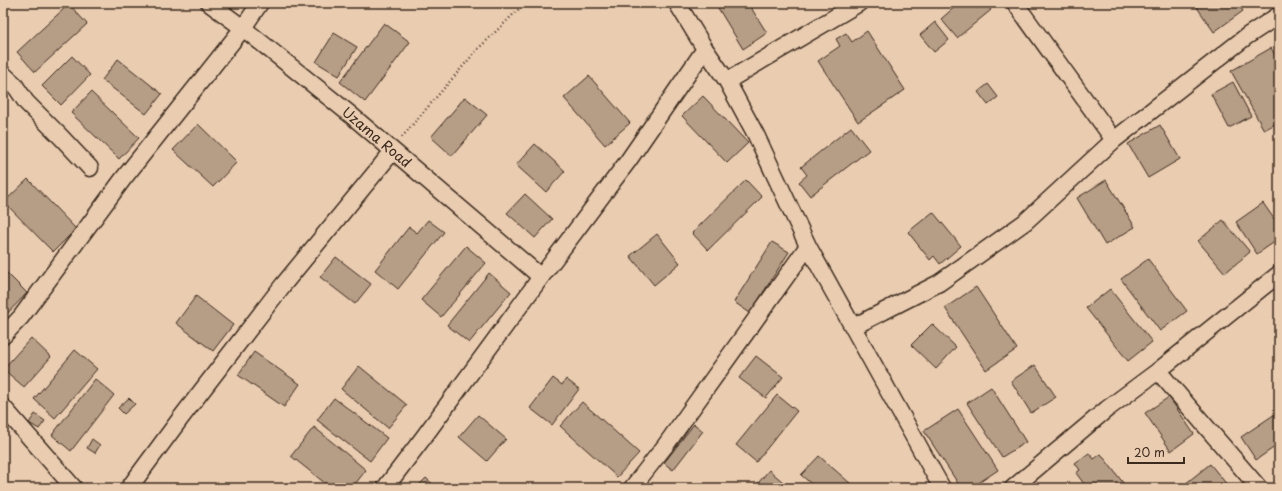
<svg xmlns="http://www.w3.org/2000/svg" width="1282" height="491" font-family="'Playpen Sans',sans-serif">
  <rect width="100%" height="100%" fill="#eacdb1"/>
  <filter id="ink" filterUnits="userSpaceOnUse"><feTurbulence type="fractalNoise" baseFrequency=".025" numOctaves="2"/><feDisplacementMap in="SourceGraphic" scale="8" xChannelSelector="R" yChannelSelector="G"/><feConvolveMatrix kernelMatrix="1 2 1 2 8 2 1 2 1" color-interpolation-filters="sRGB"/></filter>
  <g filter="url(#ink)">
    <path fill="#b69d86" stroke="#3b2a1e" d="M715 3H748L767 33 743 49Z
      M959 3H985L991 10 957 38 941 19Z
      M1194 3H1238L1243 11 1214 32Z
      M69 4 87 24 35 72 17 52Z
      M935 22 949 40 934 52 920 35Z
      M384 23 410 42 365 102 340 82Z
      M867 31 905 90 858 122 818 61 840 46 836 39 846 33 852 42Z
      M334 33 357 47 339 76 316 62Z
      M1271 48 1279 62V122L1264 130 1231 71Z
      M72 56 90 75 61 105 42 86Z
      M118 59 162 94 146 114 102 80Z
      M589 76 630 123 605 145 564 98Z
      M1233 82 1251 116 1229 128 1211 94Z
      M988 84 998 97 988 105 978 92Z
      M91 92 139 138 119 159 71 113Z
      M703 96 748 143 727 163 682 116Z
      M465 97 487 115 452 156 431 137Z
      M198 124 237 162 213 187 173 150Z
      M1160 125 1180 159 1148 178 1128 144Z
      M851 127 869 150 810 196 799 182 807 175 801 167Z
      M535 144 565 171 546 192 516 165Z
      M28 179 76 229 53 252 4 202Z
      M746 180 762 197 708 250 692 233Z
      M1106 180 1135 227 1105 245 1077 198Z
      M525 194 552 219 535 238 507 213Z
      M1263 203 1279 226V239L1257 254 1236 222Z
      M933 212 961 246 940 264 934 256 930 260 908 232Z
      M428 220 444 232 398 289 375 270 409 227 417 233Z
      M1223 220 1250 252 1225 273 1198 241Z
      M657 234 680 263 654 285 630 256Z
      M772 242 789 252 750 313 734 302Z
      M466 246 486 263 441 317 421 300Z
      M336 257 371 284 355 304 320 277Z
      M1148 259 1187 311 1160 331 1121 279Z
      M5 271 27 293 4 317 3 273Z
      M489 273 511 292 469 343 447 325Z
      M976 287 1017 349 986 370 945 308Z
      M1110 289 1152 342 1128 361 1086 308Z
      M196 296 233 325 213 351 176 323Z
      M932 324 956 347 936 369 911 345Z
      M31 338 51 357 24 387 3 369Z
      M75 350 97 369 55 418 34 399Z
      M254 352 300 384 284 407 238 375Z
      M756 356 783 377 766 398 739 378Z
      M1035 365 1056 397 1031 413 1011 381Z
      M359 366 407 405 388 428 341 389Z
      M553 378 562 385 566 379 579 389 552 425 530 408Z
      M95 379 114 395 71 451 52 435Z
      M991 387 1026 442 1002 457 967 403Z
      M777 395 797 411 756 462 736 445Z
      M1169 397 1194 434 1171 451 1145 413Z
      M129 398 135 404 124 414 118 408Z
      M334 398 387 438 370 461 317 420Z
      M582 402 639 453 617 477 560 426Z
      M958 409 998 470 971 488H961L924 431Z
      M35 414 45 421 39 429 29 423Z
      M1275 414 1279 421V444L1256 460 1241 437Z
      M478 415 506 439 487 461 459 437Z
      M694 424 703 431 673 470 664 463Z
      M314 427 366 470 352 488H331L291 456Z
      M92 439 100 445 95 453 87 448Z
      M1089 453 1094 459 1101 454 1127 488H1087L1076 473 1080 470 1075 463Z
      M819 456 851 484 848 488H816L801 475Z
      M1210 464 1229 487 1228 488H1180Z
      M769 470 790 488H754Z
      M426 478 437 488H416Z"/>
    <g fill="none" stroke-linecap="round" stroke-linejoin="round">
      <g stroke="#3b2a1e" stroke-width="19">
        <path id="minor" d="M209 3 243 28 351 115 541 277
          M677 3 705 49 727 81 756 135 808 246 942 488
          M1015 3 1114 140
          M3 74 14 84 26 102 61 137 90 168
          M727 81 859 3
          M853 327 939 283 1025 222 1114 140 1247 36 1279 15
          M3 336 21 317 123 179 243 28 260 3
          M1158 371 1259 488
          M3 407 74 488
          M129 488 180 419 283 285 393 151
          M385 488 423 438 541 277 628 161 705 49
          M632 488 665 446 808 246
          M1013 488 1107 409 1158 371 1279 274"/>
      </g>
      <path stroke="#3b2a1e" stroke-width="2.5" stroke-dasharray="1 3" stroke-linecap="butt" d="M402 137 477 50 525 3"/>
      <use href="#minor" stroke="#eacdb1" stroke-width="16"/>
    </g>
  </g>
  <g text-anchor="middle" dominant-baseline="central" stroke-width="3" stroke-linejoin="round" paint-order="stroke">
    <g font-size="14" fill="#3b2a1e" stroke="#eacdb1">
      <text transform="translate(377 137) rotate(40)">Uzama Road</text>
    </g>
  </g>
  <rect width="1282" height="491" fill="none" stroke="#eacdb1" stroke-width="16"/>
  <rect x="8" y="8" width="1266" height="475" fill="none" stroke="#3b2a1e" stroke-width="1.5" filter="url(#ink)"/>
  <path d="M1128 457v6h56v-6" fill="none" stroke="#3b2a1e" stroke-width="2"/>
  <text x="1134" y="457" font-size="12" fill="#3b2a1e" stroke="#eacdb1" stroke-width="3" paint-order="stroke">20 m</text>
</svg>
